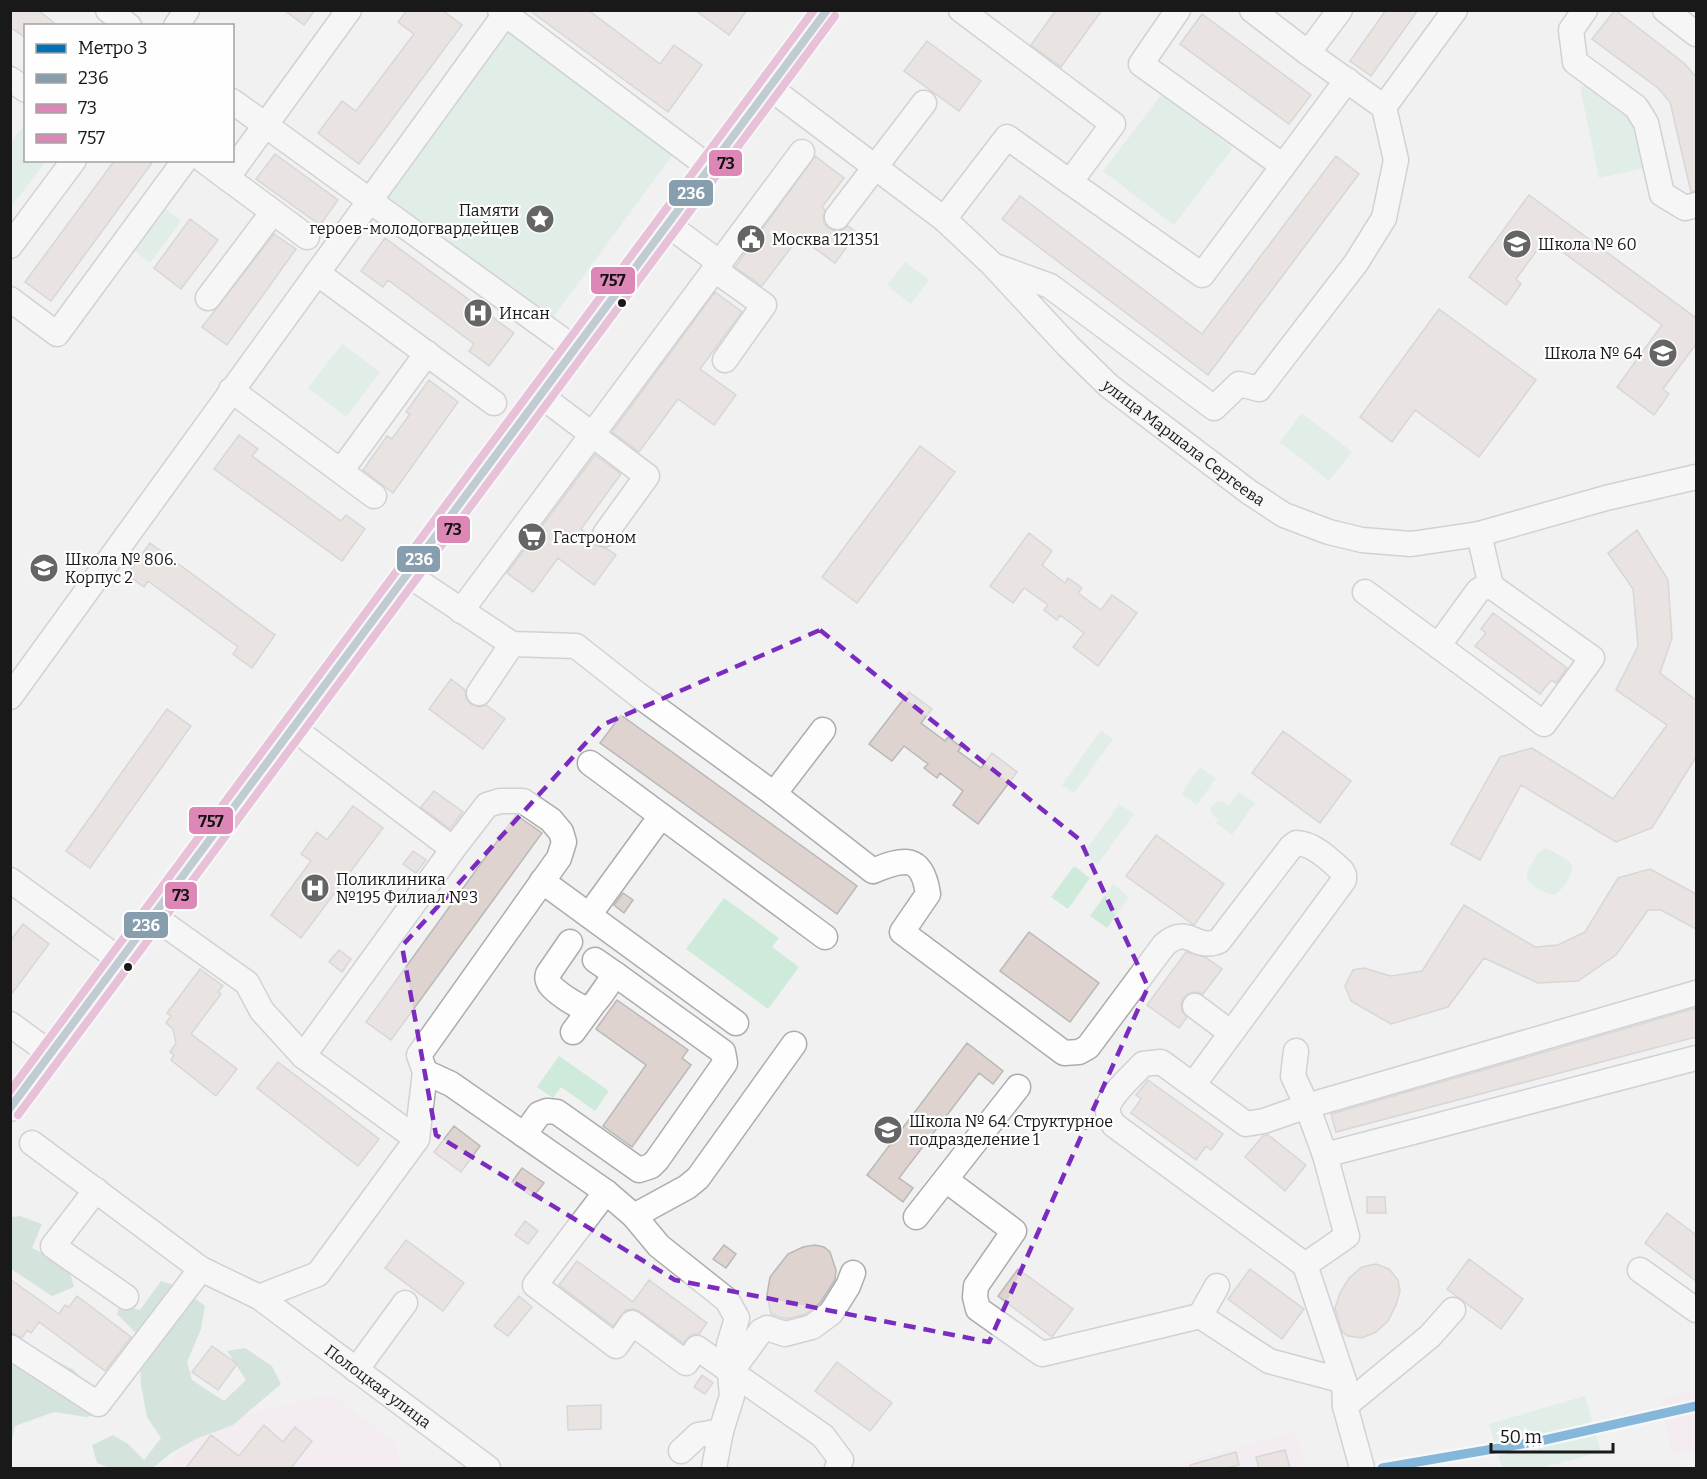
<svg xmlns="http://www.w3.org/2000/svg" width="1707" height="1479" font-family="Bitter,serif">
  <rect width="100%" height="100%" fill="#f1f1f2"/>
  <path fill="#f5e7ed" d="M1696 1391V1450L1672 1455 1660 1398Z
    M330 1394 396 1442 402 1468H165L199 1426Z
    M1295 1432 1307 1468H1162Z"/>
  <path fill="#ceeadb" d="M506 28 675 152 553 317 385 195Z
    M1592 85 1635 117 1645 168 1599 178 1580 87Z
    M1162 94 1233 148 1174 225 1103 171Z
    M23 126 25 128 26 160 46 161 11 207V143Z
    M162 206 181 221 150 263 131 248Z
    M905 262 929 280 911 304 887 285Z
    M342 344 380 372 346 417 308 388Z
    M1302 413 1352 452 1329 481 1280 442Z
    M1101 730 1113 739 1074 793 1062 785Z
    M1200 767 1216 778 1197 805 1181 794Z
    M1239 792 1255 803 1232 835 1216 823 1219 820 1212 815 1210 808 1218 801 1224 802 1229 806Z
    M1119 804 1134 814 1098 864 1083 854Z
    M1544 849C1550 849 1552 851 1557 854 1562 857 1571 860 1572 866 1574 874 1561 891 1555 895 1546 894 1524 885 1527 873 1528 869 1532 864 1534 860 1537 855 1538 852 1544 849Z
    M1074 866 1090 878 1068 909 1051 897Z
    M1113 884 1129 897 1107 928 1090 916Z
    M724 898 779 938 772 947 799 967 768 1009 686 949Z
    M559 1056 609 1091 595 1111 561 1087 553 1098 537 1087Z
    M1585 1396 1601 1452 1541 1468H1502L1489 1424Z"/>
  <path fill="#b2d4c3" d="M20 1216 42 1224 32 1248 68 1265 74 1287 52 1296 11 1269V1217Z
    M161 1281 180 1287 205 1306 201 1329 187 1362 192 1380 224 1401 246 1380 227 1351 245 1348 272 1366 281 1384 233 1425 198 1438 171 1453 153 1468H110L97 1463 92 1445 113 1435 128 1444 144 1460 161 1438 147 1417 141 1385 139 1336 117 1314 120 1305 140 1310Z
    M11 1348 47 1356 74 1370 112 1410 86 1417 54 1412 15 1426 11 1444Z"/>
  <path fill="#dfd3cf" stroke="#b8b8b8" stroke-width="1.5" d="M10 10H38L58 26H26V38L10 27Z
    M284 10H315L304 25Z
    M407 10H442L462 25 359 164 318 133 342 101 356 111 414 34 398 22Z
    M529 10H588L660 64 674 45 702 65 668 112Z
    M695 10H747L729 35Z
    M1056 10H1102L1061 67 1031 45Z
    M1386 10H1418L1371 76 1350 61Z
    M1615 10 1684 63 1696 77V191L1691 192 1670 102 1658 88 1592 39Z
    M1202 14 1311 95 1289 124 1180 44Z
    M927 41 981 81 959 111 904 71Z
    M275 154 338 200 320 225 256 179Z
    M815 156 844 178 822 207 825 210 823 216 824 223 828 228 835 231 842 230 848 226 857 233 835 263 799 237 762 286 735 267Z
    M1336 156 1359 174 1208 375 1002 219 1020 196 1202 334Z
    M115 160H154L51 301 25 282Z
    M1529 195 1696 318V344L1663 389 1669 394 1654 415 1617 387 1662 325 1545 239 1516 279 1521 284 1506 305 1469 277Z
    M190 219 218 240 181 289 154 268Z
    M274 234 296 249 227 345 202 327Z
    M385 238 514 333 489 366 469 351 474 344 388 280 383 287 361 271Z
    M715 292 742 312 700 369 736 395 714 425 678 399 639 452 612 432Z
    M1439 309 1536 380 1479 457 1415 410 1392 442 1360 417Z
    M429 380 458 402 393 493 363 470 387 436 392 439 410 414 406 412Z
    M239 435 258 449 252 456 341 521 346 515 365 529 342 561 214 469Z
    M920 446 955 472 857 603 822 577Z
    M595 455 621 474 581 529 591 537 596 545 606 548 616 555 594 585 558 558 533 592 507 573Z
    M1637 530 1668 580 1672 638 1660 673 1696 700V757L1652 828 1616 842 1521 785 1480 860 1451 844 1500 757 1532 748 1613 799 1667 725 1616 690 1638 646 1633 589 1608 553Z
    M1029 533 1052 551 1042 565 1065 583 1068 578 1082 588 1078 593 1101 610 1112 595 1137 613 1098 666 1073 647 1084 633 1060 615 1057 620 1044 610 1048 605 1024 588 1013 603 990 586Z
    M150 543 275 635 252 668 233 654 238 647 148 581 144 587 127 575Z
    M1493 613 1567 668 1556 683 1551 680 1540 694 1475 646 1486 633 1481 629Z
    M451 679 465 690 466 699 471 704 479 707 486 705 505 719 483 749 429 709Z
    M909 692 932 709 921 723 945 741 948 737 961 747 958 751 981 768 992 753 1017 772 978 824 953 805 963 791 940 773 937 778 924 768 928 764 904 746 892 761 869 744Z
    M167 709 191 726 90 868 66 851Z
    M621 715 857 886 837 914 600 743Z
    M1283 731 1351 781 1320 823 1252 773Z
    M434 791 463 812 450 829 421 807Z
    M353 806 383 828 301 938 271 915 311 861 301 854 317 832 327 840Z
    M516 815 542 833 391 1040 366 1022Z
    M1156 835 1224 884 1194 925 1126 876Z
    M413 851 426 860 416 873 403 864Z
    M1650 869 1696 894V929L1661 910H1648L1616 955 1578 981 1538 983 1484 958 1448 1007 1391 1024 1351 1001 1345 986 1353 970 1364 968 1391 976 1422 971 1464 905 1535 947 1558 945 1585 932 1618 878Z
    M623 893 633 900 624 913 614 905Z
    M23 924 49 944 10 996V941Z
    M1029 932 1099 983 1070 1022 1000 971Z
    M339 950 351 959 342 972 329 962Z
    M1186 952 1205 957 1222 969 1203 994 1197 992 1190 993 1183 998 1181 1004 1182 1011 1187 1017 1179 1028 1147 1005Z
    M200 969 223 986 218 992 221 994 191 1034 237 1069 216 1096 171 1060 174 1055 170 1052 176 1043 173 1029 166 1023 171 1016 167 1013Z
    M617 1000 688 1050 682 1058 691 1065 632 1147 603 1126 646 1065 596 1029Z
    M1696 1008V1037L1336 1132 1331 1114Z
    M967 1043 1003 1071 993 1084 979 1073 899 1178 913 1188 903 1202 867 1175Z
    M278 1062 379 1139 358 1166 257 1088Z
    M1148 1080 1223 1134 1211 1150 1206 1146 1196 1160 1131 1113 1141 1099 1136 1095Z
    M454 1126 480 1146 461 1172 434 1152Z
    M1268 1135 1306 1165 1285 1191 1245 1157 1263 1136Z
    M522 1168 544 1183 533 1197 512 1182Z
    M1367 1197H1385L1386 1213H1367Z
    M1667 1213 1696 1235V1281L1645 1243Z
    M525 1221 538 1231 528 1244 515 1235Z
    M406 1240 464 1283 443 1311 385 1268Z
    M724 1245 736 1254 726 1268 713 1259Z
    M815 1245 824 1247 830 1252 836 1270 835 1280 820 1303 806 1314 786 1319 771 1314 767 1295 770 1277 788 1254 803 1247Z
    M1469 1259 1523 1299 1501 1329 1447 1289Z
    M577 1261 633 1302 649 1280 707 1323 699 1334 691 1335 683 1343 640 1312 634 1309 626 1310 613 1326 559 1285Z
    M1376 1264 1389 1269 1398 1280 1400 1291 1396 1305 1388 1321 1376 1332 1362 1338 1348 1336 1342 1332 1335 1308 1340 1293 1349 1278 1362 1267Z
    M1018 1269 1073 1309 1052 1337 998 1296Z
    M1250 1269 1304 1309 1282 1339 1228 1299Z
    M10 1279 59 1314 65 1305 69 1307 77 1296 131 1337 105 1371 39 1322 31 1333 27 1330 22 1338 11 1333Z
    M519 1296 532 1307 508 1336 494 1326Z
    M212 1346 237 1364 218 1390 192 1372Z
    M837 1362 892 1403 870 1431 815 1391Z
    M702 1375 713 1383 705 1394 694 1387Z
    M601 1405V1429L568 1430 567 1406Z
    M264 1425 283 1442 295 1427 312 1441 291 1468H186L211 1435 239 1456Z
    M1285 1450 1290 1468H1259L1256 1457Z
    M1236 1452 1239 1465 1227 1468H1190V1465Z"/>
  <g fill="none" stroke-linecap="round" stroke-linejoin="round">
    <g stroke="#acacad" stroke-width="27">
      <g id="minor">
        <path d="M108 10 129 26"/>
        <path d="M500 10 709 167"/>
        <path d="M1178 10 1141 64 1283 166"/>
        <path d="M1252 10 1308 53"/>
        <path d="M1340 10 1308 53 1384 107 1455 10"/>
        <path d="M1585 10 1571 30 1575 62 1636 107 1646 123 1662 194 1685 208 1696 205"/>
        <path d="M1665 10 1696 34"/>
        <path d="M176 26 187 10"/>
        <path d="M10 79 26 90"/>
        <path id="s1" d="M769 87 944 219 993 265 1068 346 1109 386 1249 492 1284 515 1329 532 1362 540 1411 544 1479 534 1606 498 1696 477"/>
        <path d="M232 101 575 349"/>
        <path d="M203 160 307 237"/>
        <path d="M227 178 349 10"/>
        <path d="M1070 182 1202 275 1347 80"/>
        <path d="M837 217 924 103"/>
        <path d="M944 219 1007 137 1070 182 1113 124 961 10"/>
        <path d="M667 224 720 263"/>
        <path d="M10 246 74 160"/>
        <path d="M998 267 1050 286 1214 408 1239 384 1259 389 1356 263 1384 218 1396 160 1384 107"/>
        <path d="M715 270 764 305 725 360"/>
        <path d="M317 273 494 403"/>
        <path d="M208 298 273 212"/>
        <path d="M10 299 57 334 185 160"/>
        <path d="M231 390 374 496"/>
        <path d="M540 395 647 476 605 534"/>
        <path d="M341 471 427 353"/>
        <path d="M1479 534 1491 586"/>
        <path d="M407 574 512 644 576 646 637 694 774 794 873 871C904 858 922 854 928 894L902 932 1064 1053 1079 1052 1088 1047 1164 945C1189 923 1195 952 1219 941L1291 847 1296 843C1313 843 1330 860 1342 871L1344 875V880L1193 1085"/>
        <path d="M1365 592 1544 724 1592 658 1491 586H1486L1478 591 1438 646"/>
        <path d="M461 611 802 152"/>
        <path d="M479 693 512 644"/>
        <path d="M10 697 508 10"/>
        <path d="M293 728 453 849"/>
        <path d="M590 763 825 937"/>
        <path d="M774 794 823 730"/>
        <path d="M10 880 120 960"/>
        <path d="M542 881 736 1023"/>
        <path d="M589 915 661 816"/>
        <path d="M153 916 247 983 262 1011 303 1056 417 1139"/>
        <path d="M595 960 615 974"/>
        <path d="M1195 1006 1231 1033"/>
        <path d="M10 1024 51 1054"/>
        <path d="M573 1032 592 1006"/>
        <path d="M1296 1051 1293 1076 1307 1106 1264 1121 1246 1124 1161 1062 1143 1064C1134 1074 1111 1094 1108 1107 1107 1114 1110 1120 1114 1125L1305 1265"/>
        <path d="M425 1072 451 1084 606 1192 634 1216 659 1246 727 1300 737 1318 729 1345 730 1373"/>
        <path d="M10 1109 827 10"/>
        <path d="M524 1135 539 1114 547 1111 557 1112 639 1170 651 1166 657 1160 725 1063 723 1052 615 974C610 981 595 1006 588 1008 581 1010 552 990 549 983 547 979 547 978 548 974L570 942"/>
        <path id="s2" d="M32 1143 201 1269 259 1297 488 1468"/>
        <path d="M1325 1155 1696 1058"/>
        <path d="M946 1180 1014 1231 976 1286 975 1297 978 1309 1042 1354 1200 1316 1269 1361 1344 1381"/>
        <path d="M96 1190 53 1246 126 1297"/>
        <path d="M606 1192 535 1285 616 1346 632 1323 686 1363 697 1348 823 1436 841 1460 837 1468"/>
        <path d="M634 1216 687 1187 698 1178 794 1044"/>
        <path d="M916 1217 1018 1087"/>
        <path d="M1640 1270 1696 1310"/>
        <path d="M259 1297 318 1274 417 1139 425 1072 419 1055 559 858 564 842 561 832 551 820 523 801H500L487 805 453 849 303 1056"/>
        <path d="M1200 1316 1217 1286"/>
        <path d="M10 1347 98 1404 201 1269"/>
        <path d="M356 1370 405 1303"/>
        <path d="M1345 1406 1430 1336 1453 1310"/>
        <path d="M681 1451 698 1435 721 1431"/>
        <path d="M714 1468 721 1431 732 1396 730 1373 761 1331 767 1328 785 1334 812 1327 831 1313 848 1286 853 1273"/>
        <path d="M1362 1468 1345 1406 1344 1381 1305 1265 1347 1236 1325 1155 1307 1106 1696 993"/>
      </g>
    </g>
    <use href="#minor" stroke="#fdfdfd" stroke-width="24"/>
    <g stroke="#fefeff" stroke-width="12">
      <path id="bus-1" d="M10 1108 827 10"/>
    </g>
    <g stroke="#fefeff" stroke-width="12">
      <path id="bus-2" d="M18 1115 835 16"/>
    </g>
    <g stroke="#fefeff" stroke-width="12">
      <path id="bus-3" d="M10 1091 814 10"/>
    </g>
    <use href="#bus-1" stroke="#879eaf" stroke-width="8"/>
    <use href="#bus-2" stroke="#dc87b6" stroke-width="8"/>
    <use href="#bus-3" stroke="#dc87b6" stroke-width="8"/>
    <g stroke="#fefeff" stroke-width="14">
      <path id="metro-1" d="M1382 1468 1540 1441 1696 1406"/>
    </g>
    <use href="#metro-1" stroke="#0072ba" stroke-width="9"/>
  </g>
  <path d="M0 0H1707V1479H0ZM820 630 1080 840 1148 987 989 1342 675 1280 436 1135 402 946 602 725Z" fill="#f1f1f2" fill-opacity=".55" fill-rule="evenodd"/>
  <path fill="none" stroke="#7b2cbf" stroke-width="4.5" stroke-dasharray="12 8" stroke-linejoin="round" d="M820 630 1080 840 1148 987 989 1342 675 1280 436 1135 402 946 602 725Z"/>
  <defs>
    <g id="sight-disc" transform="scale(1.5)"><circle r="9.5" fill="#656566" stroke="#fefeff"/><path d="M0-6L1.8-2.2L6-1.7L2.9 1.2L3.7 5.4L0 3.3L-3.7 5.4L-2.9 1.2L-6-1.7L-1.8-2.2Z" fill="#fff"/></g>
    <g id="civic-disc" transform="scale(1.5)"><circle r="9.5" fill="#656566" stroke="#fefeff"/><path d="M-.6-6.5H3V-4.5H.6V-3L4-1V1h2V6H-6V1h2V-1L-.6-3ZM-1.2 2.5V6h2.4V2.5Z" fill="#fff"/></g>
    <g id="school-disc" transform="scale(1.5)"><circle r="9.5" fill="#656566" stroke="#fefeff"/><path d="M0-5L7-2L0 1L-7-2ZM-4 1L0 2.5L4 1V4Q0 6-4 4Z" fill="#fff"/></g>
    <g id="hospital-disc" transform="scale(1.5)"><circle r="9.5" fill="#656566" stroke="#fefeff"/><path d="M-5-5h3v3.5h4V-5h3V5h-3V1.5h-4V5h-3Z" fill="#fff"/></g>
    <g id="supermarket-disc" transform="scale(1.5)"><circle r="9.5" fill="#656566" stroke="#fefeff"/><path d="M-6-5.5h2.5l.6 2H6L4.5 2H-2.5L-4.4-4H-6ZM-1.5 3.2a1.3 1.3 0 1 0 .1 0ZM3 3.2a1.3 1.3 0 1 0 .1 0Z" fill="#fff"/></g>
  </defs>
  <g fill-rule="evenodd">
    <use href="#sight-disc" x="540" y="219"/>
    <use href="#civic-disc" x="751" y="239"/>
    <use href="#school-disc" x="1517" y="244"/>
    <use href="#hospital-disc" x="478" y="313"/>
    <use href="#school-disc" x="1663" y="353"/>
    <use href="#supermarket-disc" x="532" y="537"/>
    <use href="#school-disc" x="44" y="568"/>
    <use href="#hospital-disc" x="315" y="888"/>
    <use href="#school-disc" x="888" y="1130"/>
  </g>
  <g fill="#19191a" stroke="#fefeff" stroke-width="2">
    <circle cx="622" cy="303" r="5"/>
    <circle cx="128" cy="967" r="5"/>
  </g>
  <g text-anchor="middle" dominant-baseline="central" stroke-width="4.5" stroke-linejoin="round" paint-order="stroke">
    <g font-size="16" fill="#19191a" stroke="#fefeff" text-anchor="start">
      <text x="519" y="210" text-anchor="end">Памяти<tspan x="519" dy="18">героев-молодогвардейцев</tspan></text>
      <text x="772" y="239">Москва 121351</text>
      <text x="1538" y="244">Школа № 60</text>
      <text x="499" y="313">Инсан</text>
      <text x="1642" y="353" text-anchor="end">Школа № 64</text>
      <text x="553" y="537">Гастроном</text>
      <text x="65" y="559">Школа № 806.<tspan x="65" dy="18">Корпус 2</tspan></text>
      <text x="336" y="879">Поликлиника<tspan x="336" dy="18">№195 Филиал №3</tspan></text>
      <text x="909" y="1121">Школа № 64. Структурное<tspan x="909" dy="18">подразделение 1</tspan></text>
    </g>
    <g font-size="16" fill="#19191a" stroke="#fefeff">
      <text stroke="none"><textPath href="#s1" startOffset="548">улица Маршала Сергеева</textPath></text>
      <text stroke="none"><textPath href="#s2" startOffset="424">Полоцкая улица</textPath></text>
    </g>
  </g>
  <g stroke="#fefeff" stroke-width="2">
    <rect x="708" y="149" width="35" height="28" rx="6" fill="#dc87b6"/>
    <rect x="668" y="179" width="46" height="28" rx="6" fill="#879eaf"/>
    <rect x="590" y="266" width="46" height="29" rx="6" fill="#dc87b6"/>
    <rect x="436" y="515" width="35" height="29" rx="6" fill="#dc87b6"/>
    <rect x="396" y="545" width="45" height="28" rx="6" fill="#879eaf"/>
    <rect x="188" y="806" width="46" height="29" rx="6" fill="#dc87b6"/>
    <rect x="164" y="881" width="34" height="29" rx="6" fill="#dc87b6"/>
    <rect x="123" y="911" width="46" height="28" rx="6" fill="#879eaf"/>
  </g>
  <g font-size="16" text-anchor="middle" font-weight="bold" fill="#fff">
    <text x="691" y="199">236</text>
    <text x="419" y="565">236</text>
    <text x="146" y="931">236</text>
  </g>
  <g font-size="16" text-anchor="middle" font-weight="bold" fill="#111">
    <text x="726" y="169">73</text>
    <text x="613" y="286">757</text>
    <text x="453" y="535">73</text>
    <text x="211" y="827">757</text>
    <text x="181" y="901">73</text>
  </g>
  <rect width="1707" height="1479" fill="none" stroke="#19191a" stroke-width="24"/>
  <rect x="24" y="24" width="210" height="138" fill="#fefeff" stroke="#a2a2a3" stroke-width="1.5"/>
  <rect x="36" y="44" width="30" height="9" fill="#0072ba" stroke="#a2a2a3" stroke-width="1.5"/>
  <text x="78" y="54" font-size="18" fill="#19191a">Метро 3</text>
  <rect x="36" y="74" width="30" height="9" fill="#879eaf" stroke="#a2a2a3" stroke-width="1.5"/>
  <text x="78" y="84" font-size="18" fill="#19191a">236</text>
  <rect x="36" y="104" width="30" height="9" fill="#dc87b6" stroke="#a2a2a3" stroke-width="1.5"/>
  <text x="78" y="114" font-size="18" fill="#19191a">73</text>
  <rect x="36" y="134" width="30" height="9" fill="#dc87b6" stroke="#a2a2a3" stroke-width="1.5"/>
  <text x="78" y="144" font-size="18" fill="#19191a">757</text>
  <path d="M1491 1443v9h122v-9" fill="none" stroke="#19191a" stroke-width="3"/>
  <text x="1500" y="1443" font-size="18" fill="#19191a" stroke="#fefeff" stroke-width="4.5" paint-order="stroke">50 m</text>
</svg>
